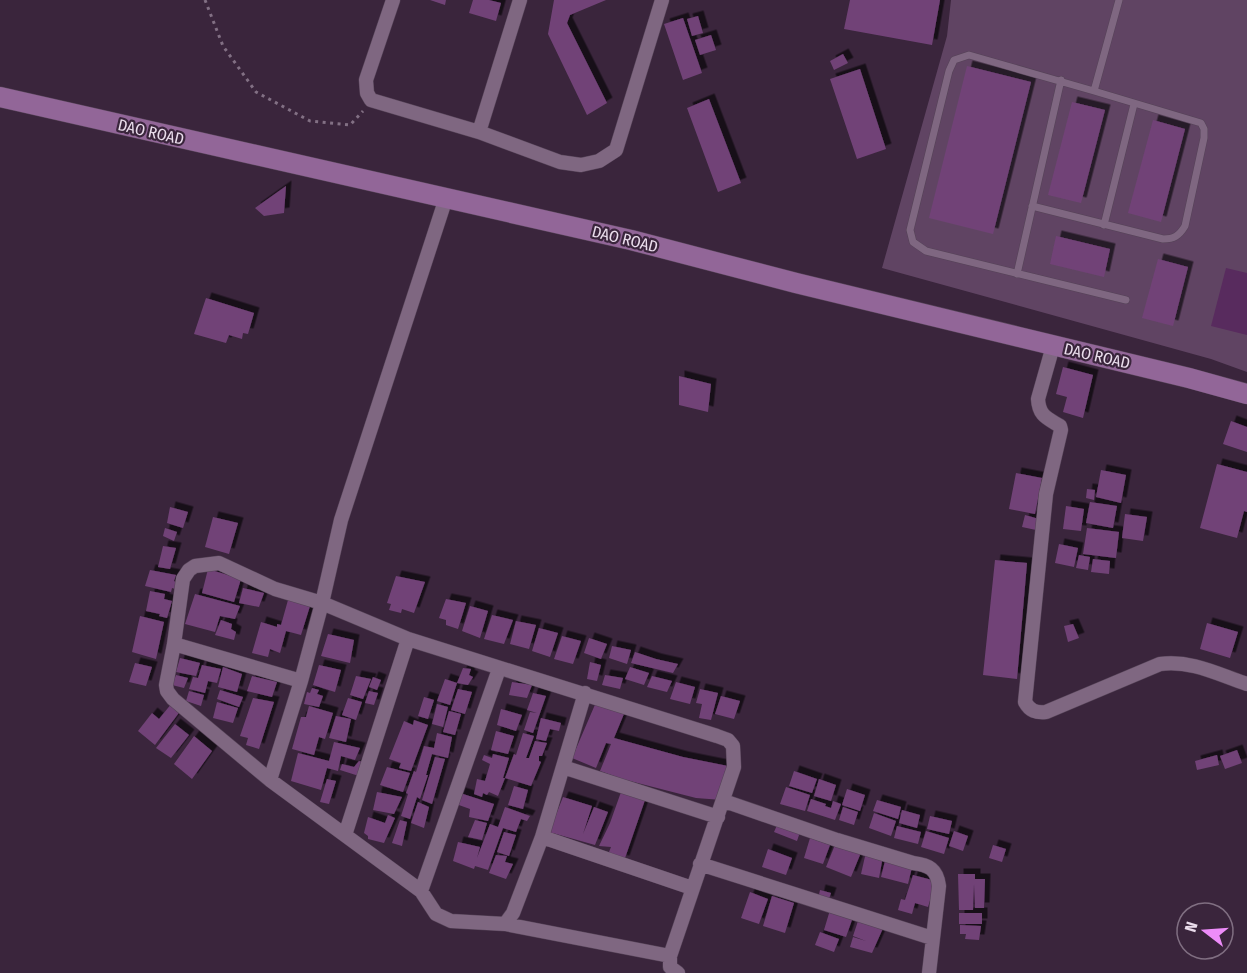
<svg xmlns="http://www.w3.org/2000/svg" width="1247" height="973" font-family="'Fira Sans Condensed',sans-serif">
  <defs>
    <filter id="shadow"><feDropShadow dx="5.5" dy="-5.5" stdDeviation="0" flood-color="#0009"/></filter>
  </defs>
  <rect width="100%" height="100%" fill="#3a253c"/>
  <path fill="#604463" d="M951 0H1247V372L1211 359 882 268 947 36Z"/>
  <path fill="#582b5e" d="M1226 268 1247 273V335L1211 326Z"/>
  <path fill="#714277" filter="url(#shadow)" d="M430 0H446L445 5Z
    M473 0H489L501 3 496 21 469 13Z
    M554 0H606L570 15 567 23 607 103 587 115 548 34Z
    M850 0H940L932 45 844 29Z
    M698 16 703 33 692 36 687 19Z
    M683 18 702 73 683 80 664 24Z
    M711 35 716 50 700 55 695 40Z
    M843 54 848 63 834 70 830 61Z
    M967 66 1031 82 993 234 929 218Z
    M860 69 886 149 857 159 830 79Z
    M709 99 741 183 718 192 687 108Z
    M1072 102 1105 110 1081 203 1048 195Z
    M1153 120 1185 129 1161 222 1128 213Z
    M286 186 284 213 264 216 255 208Z
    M1056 236 1110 249 1104 277 1050 264Z
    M1158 259 1188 267 1173 326 1142 318Z
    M206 298 254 313 248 334 243 333 242 339 229 335 226 343 194 334Z
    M1063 367 1093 375 1083 418 1063 412 1067 397 1056 394Z
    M679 376 711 384 708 412 679 405Z
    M1231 421 1247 427V452L1223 444Z
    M1217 464 1247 472V512L1244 511 1237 538 1200 528Z
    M1101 470 1126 475 1121 503 1096 497Z
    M1016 473 1042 478 1035 514 1009 509Z
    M1087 489 1095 490 1094 500 1086 498Z
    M1090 502 1117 506 1113 528 1086 523Z
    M1066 506 1084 509 1081 531 1063 529Z
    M170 507 188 512 183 528 167 523Z
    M1125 514 1147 517 1143 541 1122 538Z
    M1025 515 1039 519 1036 530 1022 527Z
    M213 517 238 523 229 554 205 547Z
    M165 528 177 532 174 541 163 536Z
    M1087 528 1119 532 1116 558 1083 554Z
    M1059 544 1078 548 1074 567 1055 563Z
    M163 546 176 548 170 569 158 567Z
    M1079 555 1090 557 1088 570 1076 568Z
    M1093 559 1110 561 1109 574 1091 572Z
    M995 560 1027 563 1017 679 983 675Z
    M208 569 241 579 234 602 202 593Z
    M150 570 176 575 174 581 177 583 175 589 172 588 171 592 145 586Z
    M396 576 425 582 414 613 402 609 401 613 389 610 391 604 387 603Z
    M243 588 264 593 259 607 239 603Z
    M150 591 165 594 164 599 172 601 167 618 159 616 160 614 146 611Z
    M195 594 240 606 235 619 220 616 215 632 185 624Z
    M446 599 466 603 458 629 446 625V620L439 618Z
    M288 600 310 606 301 635 286 631 280 653 270 649 268 657 252 653 261 622 277 627V624L281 625Z
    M470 606 488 611 480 638 462 631Z
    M492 615 513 620 504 644 484 639Z
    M140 616 164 622 156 659 132 652Z
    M221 620 232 624 231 629 236 632 234 640 215 635Z
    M516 621 536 625 529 649 510 644Z
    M1207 623 1238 632 1230 658 1200 649Z
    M1073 624 1079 638 1068 642 1064 626Z
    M539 628 558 633 550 657 532 651Z
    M328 634 354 640 350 663 321 656Z
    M562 636 581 641 573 664 554 659Z
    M589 638 607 644 601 659 584 653Z
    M612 646 631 650 627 664 609 658Z
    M635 652 656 659 678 664 673 673 631 663Z
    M180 658 200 663 196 676 176 672Z
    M590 662 601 665 597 681 587 679Z
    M135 663 152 667 146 686 129 682Z
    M202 665 221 669 217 683 208 681 205 693 189 689 193 677 198 678Z
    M319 665 341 670 335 692 313 685Z
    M223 667 242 674 237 692 218 687Z
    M630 667 649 673 644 685 625 679Z
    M463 668 471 669 469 675 473 677 468 685 457 683Z
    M176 675 188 678 184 688 172 685Z
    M605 675 623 678 620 689 602 685Z
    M252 676 277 682 272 697 247 691Z
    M356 676 371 679 363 699 350 695Z
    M652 676 672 681 667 692 647 687Z
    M373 677 381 680 377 690 369 687Z
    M445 679 457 683 450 705 437 701Z
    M512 682 532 685 527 698 509 695Z
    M676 682 695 687 690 704 670 699Z
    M312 688 319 690 317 694 323 696 319 707 304 704 307 692 310 693Z
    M458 689 472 692 465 714 451 710Z
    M700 689 718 693 711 720 699 718 702 704 696 703Z
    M220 690 243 697 239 707 217 699Z
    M189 691 204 695 201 706 186 701Z
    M369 691 378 693 374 705 365 703Z
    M533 693 546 696 533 733 524 730 530 712 537 713 527 710Z
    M721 696 740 701 734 719 715 714Z
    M424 697 434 700 428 719 418 716Z
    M253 698 274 702 259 749 246 745 248 738 240 736Z
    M348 698 362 702 356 720 342 715Z
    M597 700 626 709 614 738 683 757 733 767 722 800 696 798 622 779 600 771 611 744 606 743 596 768 572 758Z
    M217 702 238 708 233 723 213 718Z
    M172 703 181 710 155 745 138 731 152 713 159 719Z
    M437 704 448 707 443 727 432 724Z
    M309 706 333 713 325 739 319 737 314 755 292 749 301 717H306Z
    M501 709 522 715 516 731 497 725Z
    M449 711 461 714 455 735 443 732Z
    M336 716 351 719 346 742 329 738Z
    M541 718 561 723 559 731 550 729 546 741 536 739Z
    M414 720 428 725 411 771 399 768 401 763 389 759 404 721 413 725Z
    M175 724 189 735 171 758 156 748Z
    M496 731 514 736 508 754 491 750Z
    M437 733 452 737 448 758 432 754 426 775H428L420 799 417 797 410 819 401 816 408 794 406 793 414 771 416 772 424 746 434 748Z
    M523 733 534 736 526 758H529L535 741 547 743 542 756H539V761L541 762 531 786 505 778 498 796 489 792 487 795 483 793 482 797 474 794 477 779 485 781 490 764 482 760 484 755 492 758 493 754 509 758 503 778H505L514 754 516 755Z
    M194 736 212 751 192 779 174 764Z
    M334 742 360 748 355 760 341 756 338 771 327 768 321 790 291 781 298 753 329 761Z
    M1237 750 1242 763 1225 769 1220 756Z
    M1217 755 1219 765 1197 770 1195 761Z
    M435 757 445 759 432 804 422 800Z
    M359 761 363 762 359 776 340 770 342 764 354 767Z
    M387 767 410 773 403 792 380 785Z
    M794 771 817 779 812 793 789 786Z
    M327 779 336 781 329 804 320 802Z
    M819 779 836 785 831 801 814 796Z
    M514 786 528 790 523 809 508 805Z
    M786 787 810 795 805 811 780 804Z
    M847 789 865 795 860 811 842 805Z
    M377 792 402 797 394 814 373 810Z
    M621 792 645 800 624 861 607 857 611 847 599 846 610 823Z
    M460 793 494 804 488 821 469 817 470 809 456 804Z
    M563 797 592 806 583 834 594 807 608 812 595 845 549 832Z
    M811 799 826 804 825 806 831 808 833 801 841 804 835 820 807 811Z
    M877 800 901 807 898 819 873 811Z
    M418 802 429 807 424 828 411 823Z
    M505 807 530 816 527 821 521 819 516 832 503 828 488 870 475 866 474 869 453 861 458 842 480 847 477 858 490 824 498 827Z
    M843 807 858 812 854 825 839 820Z
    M902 810 920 815 917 828 899 823Z
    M874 813 896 821 891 836 869 828Z
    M388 815 395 818 384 843 368 839V836L364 833 368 817 385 823Z
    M930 816 952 821 949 834 927 829Z
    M400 820 407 822 402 846 392 843Z
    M475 820 487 823 482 840 468 837Z
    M778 823 800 832 797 841 774 832Z
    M897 826 921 832 918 844 894 838Z
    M926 831 949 838 944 854 921 847Z
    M954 831 968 836 963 851 949 846Z
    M504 832 516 835 509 856 497 852Z
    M810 838 830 845 823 864 804 858Z
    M837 840 862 850 851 877 826 867Z
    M993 845 1006 849 1002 862 989 858Z
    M768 849 792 858 786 875 762 867Z
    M866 852 883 856 879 878 861 874Z
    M496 855 507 856 505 862 513 864 506 879 489 873Z
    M886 857 913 863 908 884 881 877Z
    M958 874H975V879H985L984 908H975L974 884 973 910H959Z
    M913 875 936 881 928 907 915 903 912 914 898 910 901 899 905 900Z
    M820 890 831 893 828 902 818 899Z
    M750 892 768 899 759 924 741 918Z
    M772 896 794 903 785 933 763 926Z
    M830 910 853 917 846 937 824 930Z
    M959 913H982V924H959Z
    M859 918 884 926 872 953 850 947 853 937 866 941 853 936Z
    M960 925 981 926 979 940 965 939 966 934H960Z
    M820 932 839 939 834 952 815 945Z"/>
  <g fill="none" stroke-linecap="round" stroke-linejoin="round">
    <g stroke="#554357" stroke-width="8">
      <path id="lane" d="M1119 0 1094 91 969 55 954 60 949 71 910 230 913 242 926 251 1126 300
        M1032 206 1163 239C1174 239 1179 236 1185 226L1204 138V129L1201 123 1094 91
        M1104 225 1134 104
        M1017 274 1061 80"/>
    </g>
    <g stroke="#554357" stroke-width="15">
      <path id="street" d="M393 0 366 80 367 93 371 100 479 132 560 162 581 165 599 161 616 150 662 0
        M479 132 520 0
        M1053 346 1038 399C1039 416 1047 418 1060 426L1061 430 1046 494 1025 702C1030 711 1036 713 1046 712L1160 664C1192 660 1217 674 1247 684
        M174 644 301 681
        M563 767 718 817
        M270 780 301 681 322 603 341 520 446 198
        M724 801 837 840 913 863C929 865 937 869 939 886L929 973
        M345 835 408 639
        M542 837 692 888
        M700 864 932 938
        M421 891 499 669
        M505 924 670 956 734 767 733 746 728 740 717 736 408 639 322 603 275 589 219 563 195 566 189 570 183 579 174 644 166 685 167 691 173 699 270 780 421 891 436 914 451 921 505 924 513 913 542 837 585 693
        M670 956V967L678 973"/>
    </g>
    <g stroke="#554357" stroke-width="21">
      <path id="secondary" d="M0 97 631 240 796 283 1189 378 1247 394"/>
    </g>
    <path stroke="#827084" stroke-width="3" stroke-dasharray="3 4.5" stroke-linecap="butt" d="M205 0 223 46 256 92 310 121 350 125 363 111"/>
    <use href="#lane" stroke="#7f6781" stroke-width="7"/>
    <use href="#street" stroke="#7f6781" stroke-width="14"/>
    <use href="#secondary" stroke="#926698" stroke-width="20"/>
  </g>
  <g text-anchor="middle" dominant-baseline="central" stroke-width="4.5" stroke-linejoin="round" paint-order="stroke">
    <g font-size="16" fill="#eaddec" stroke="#3a253c">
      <text transform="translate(151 132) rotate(13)">DAO ROAD</text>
      <text transform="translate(625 239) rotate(14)">DAO ROAD</text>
      <text transform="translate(1097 356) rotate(13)">DAO ROAD</text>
    </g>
  </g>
  <g transform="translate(1205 931) rotate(287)"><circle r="28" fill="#3a253c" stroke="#806f82" stroke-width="1.5"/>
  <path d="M0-4.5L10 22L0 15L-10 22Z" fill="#ed8cf9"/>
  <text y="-9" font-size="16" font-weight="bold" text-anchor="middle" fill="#eaddec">N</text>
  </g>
</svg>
